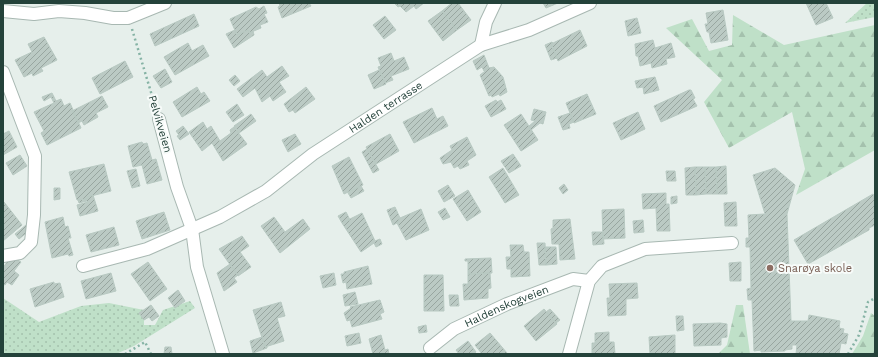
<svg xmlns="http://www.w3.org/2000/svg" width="878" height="357" font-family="'Work Sans',sans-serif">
  <defs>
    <pattern id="grass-dots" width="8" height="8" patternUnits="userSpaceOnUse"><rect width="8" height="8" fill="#bfe0c8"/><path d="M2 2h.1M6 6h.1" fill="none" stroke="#a4c1ad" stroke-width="1.8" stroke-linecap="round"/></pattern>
    <pattern id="forest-firs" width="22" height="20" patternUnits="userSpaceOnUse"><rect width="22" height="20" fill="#bfe0c8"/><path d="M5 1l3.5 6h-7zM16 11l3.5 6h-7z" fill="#a4c1ad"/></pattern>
    <pattern id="building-hatch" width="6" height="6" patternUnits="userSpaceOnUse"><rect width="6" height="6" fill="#bbcac4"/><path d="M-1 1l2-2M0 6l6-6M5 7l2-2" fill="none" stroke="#98a6a0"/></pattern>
  </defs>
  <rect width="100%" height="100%" fill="#e6efeb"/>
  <path fill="url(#grass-dots)" d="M867 3H875V17L845 23Z
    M3 298 39 322 81 306 109 303 144 310V325H155L163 310 190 301 195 308 134 346 116 354H3Z"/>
  <path fill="url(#forest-firs)" d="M733 15 784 45 875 25V150L796 195 805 169 792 112 729 148 704 102 722 80 666 28 692 19 709 51 732 45Z
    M736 305H743L750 354H718L727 345Z
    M871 313 875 316V354H852L863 336Z"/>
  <path fill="url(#building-hatch)" stroke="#b8c9c2" d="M279 3H309L311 6 282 18 278 7 280 6Z
    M394 3H424L416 9 414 6 406 12 400 6 398 7Z
    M452 3H458L471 20 457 30 442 11Z
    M543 3H558L546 8Z
    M806 3H826L833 18 816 25Z
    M264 6 267 13 264 14 268 22 260 25 261 28 249 33 248 30 237 35 230 19 256 7 259 9Z
    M723 10 728 40 711 43 709 32H707L705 24H708L706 13Z
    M442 11 457 30 443 41 428 21Z
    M194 14 199 26 155 46 150 34Z
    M385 16 396 30 384 39 373 25Z
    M637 18 641 33 628 36 625 21Z
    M235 30 237 35 248 30 249 33 253 31 254 35 234 48 226 34Z
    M580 30 587 46 558 61 551 44Z
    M44 37 57 60 41 68 43 71 33 76 32 73 24 77 15 60 32 52 28 44Z
    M653 40 655 48 671 43 675 57 666 59 667 64 652 68 651 63 640 66 638 56H636L635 44Z
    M552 42 553 43 551 44 557 58 551 60 545 45Z
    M188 43 192 51 203 45 209 56 175 75 164 57Z
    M391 53 394 61 404 57 409 69 391 76 393 80 385 83 378 67 381 66 378 58Z
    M484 55 489 68 484 71 482 67 477 70 473 61Z
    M125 61 133 77 100 94 92 78Z
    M282 66 289 76 279 82 286 92 273 101 270 96 262 102 255 88 243 97 237 89 262 70 267 77Z
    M494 67 503 77 507 92 500 96 499 94 492 97 491 95 489 96 480 75 489 68Z
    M165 69 172 82 161 88 153 76Z
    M379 70 386 84 374 89 368 75Z
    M235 75 240 81 234 86 229 80Z
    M655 77 659 90 644 94 643 87 637 88 635 81Z
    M197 87 201 94 204 92 210 101 182 117 173 102Z
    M306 87 315 99 295 113 293 110 289 112 284 104Z
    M689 90H691L695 98 693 99 697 106 661 122 654 106Z
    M52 93 56 101 61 99 64 106 70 103 81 128 47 145 41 133 44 131 34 112 54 103 51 97 44 101 42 97Z
    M587 94 596 114 574 123 566 103Z
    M102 96 108 107 96 113 98 117 84 125 82 121 78 123 72 111Z
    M496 100 497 102 501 100 506 109 491 117 485 106Z
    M237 104 244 115 233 122 226 112Z
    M432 108 437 119 443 116 448 126 414 143 403 122Z
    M534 109 546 112 543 124 540 123 531 130 529 126 535 121 531 120Z
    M638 112 645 129 621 140 613 123Z
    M570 113 574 122 569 124 570 128 563 130 558 117Z
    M251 114 256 121 239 133 234 126Z
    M521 114 538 140 521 151 504 125Z
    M203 122 207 129 211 126 220 141 231 133 230 130 234 127 247 144 223 161 212 143 202 151 189 132Z
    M183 126 189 134 180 140 177 136 179 135 176 131Z
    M9 131 17 147 3 155V134Z
    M295 134 301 144 288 152 282 140Z
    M390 134 399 151 376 164 366 147Z
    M467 137 476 155 467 161 469 165 460 169 458 166 454 168 451 162 443 164 440 158 452 150 450 146Z
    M142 142 143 144 147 143 152 160 156 159 162 180 147 184 142 165 133 167 128 146Z
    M367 149 379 170 373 173 362 152Z
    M513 154 521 166 509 173 501 161Z
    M20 155 27 166 13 175 6 163Z
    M349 157 363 185 344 194 332 166Z
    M104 164 111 191 87 197V199L77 200 69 172Z
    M726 166 727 194H717L716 167Z
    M695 167H705L706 194 696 195Z
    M695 167 696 195H686L685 168Z
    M705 167H716L717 194H706Z
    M503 168 519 195 505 203 489 177Z
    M775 168 795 185 787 214 791 321H808L809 315 840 321 839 328 844 329 843 333 848 334 846 344 841 343 839 354H796L797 345H792V349L785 350V351L761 352V350L754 351 752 300H748L747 289 751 288 750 247H746V238H749L748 215 765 214 753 175Z
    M136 169 140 186 132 188 127 171Z
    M666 171H675L676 181H667Z
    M564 184 568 190 563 194 559 188Z
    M448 185 455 196 444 202 438 191Z
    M361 186 364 191 351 198 348 193Z
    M54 188H60V199L54 200Z
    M468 190 481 212 467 221 453 199Z
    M666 193V204H669L670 231H657L656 208 643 209 642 194Z
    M873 194 875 198V225L869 228V230L808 264 794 240Z
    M93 195 98 211 80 216 77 205 88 202 87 201 79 203 78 200 87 199V197Z
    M677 196V203L671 204V197Z
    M4 202 22 225 3 241V203Z
    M736 202 737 226H725L724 203Z
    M395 207 400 218 397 223 393 225 387 210Z
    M445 208 450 217 443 220 438 212Z
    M421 209 429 230 406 240 397 223 400 218Z
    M624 209 625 238 603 239 602 210Z
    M164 212 170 230 142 239 136 221Z
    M346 212 350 220 342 223 338 216Z
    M362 213 375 241 380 239 382 244 376 247 374 243 361 252 342 223Z
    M63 217 65 227 68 226 71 238H68L73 255 69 256 68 254 52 258 45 222Z
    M274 217 285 232 303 219 310 229 280 253 261 226Z
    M570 219 575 259 560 260 559 244H552L551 229 553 228V220Z
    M643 220 644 232 634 233 633 221Z
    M26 225 30 230 19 239 15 234Z
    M114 227 119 245 91 252 86 235Z
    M592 232H603L604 244 593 245Z
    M242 236 249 246 240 252 251 267 238 276 219 249Z
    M537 243H545L546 265H539Z
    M510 245H523L524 252H529L530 276 511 277V269H507L506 257H511Z
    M545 247H556L557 264 546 265Z
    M11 256 21 262 14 271 19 275 12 285 7 282 5 285 3 284V268Z
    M491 258 492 273 468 274V261H465V259Z
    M148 262 167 289 150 301 131 274Z
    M741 262V281H730L729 263Z
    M230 264 238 275 234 278 237 282 224 291 217 273Z
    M368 266 372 284 347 289 346 282 343 283 341 274H344V272Z
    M111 273 116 291 86 299 81 281Z
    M334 273 336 285 323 288 320 276Z
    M490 273 491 288 488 289V298L464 300 463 284H468V274Z
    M424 275H443L444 311H424Z
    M54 282V284L60 283 64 297 35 307 30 289Z
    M637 283 638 298 626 299V315L608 316 607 298H610L609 284Z
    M178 290 185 301 175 308 168 298Z
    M355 292 358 304 345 306 343 295Z
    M449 295H458L459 306H450Z
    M380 300 384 312 380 314 382 319 352 327 350 320 347 321 344 313 351 308 350 307Z
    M281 302 285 316 277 318 284 341 265 347 253 310Z
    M151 305 159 316 152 321 149 317 144 320 139 313Z
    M544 309 557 324 536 341 524 326Z
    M550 309 560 320 556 323 546 312Z
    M676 316H683L684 330 677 331Z
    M720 323 727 324V337L721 338V345L694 346 693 324Z
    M426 325 427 332 419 333 418 327Z
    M609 332V342H614L615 354H592V343H595V333Z
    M359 333 361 343 347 346 345 336Z
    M490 333 507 353 506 354H482L475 345Z
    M381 335 385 350 388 349 389 354H373L369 339Z
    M675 335V354H650L649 337Z
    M262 337 265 347 267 346V348L253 353 250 341Z
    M468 341 476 352 473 354H459L456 350Z
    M165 347H171L172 354H164Z"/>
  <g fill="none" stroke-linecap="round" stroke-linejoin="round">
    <g stroke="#a8b8b2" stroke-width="14">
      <g id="minor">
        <path d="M3 11 34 14 59 11 85 13 113 18H128L165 3"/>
        <path d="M481 45 486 22 495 3"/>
        <path d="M3 72 35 156 34 215 31 242 20 253 3 256"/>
        <path d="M159 119 177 187 192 229 197 267 223 354"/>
        <path id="s1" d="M83 266 147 249 220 217 266 191 313 154 481 45 529 30 590 3"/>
        <path id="s2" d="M430 348 454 329 507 304 573 279 589 281"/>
        <path d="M569 354 589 281 602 266 645 249 732 243"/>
      </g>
    </g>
    <path stroke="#86b3a5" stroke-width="2.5" stroke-dasharray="2 3" stroke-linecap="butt" d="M132 29 156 109
      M125 354 145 342 151 354
      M848 354 859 335 868 302 875 298"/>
    <use href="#minor" stroke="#fff" stroke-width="12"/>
  </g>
  <circle fill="#8d6e63" stroke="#f7fbf9" stroke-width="1.5" cx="770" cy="268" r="4"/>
  <g text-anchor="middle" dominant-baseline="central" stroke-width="4" stroke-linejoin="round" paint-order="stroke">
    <g font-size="11" fill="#24423a" stroke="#f7fbf9">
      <text stroke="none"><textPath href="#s1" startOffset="345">Halden terrasse</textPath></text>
      <text transform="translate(160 124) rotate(74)">Pelvikveien</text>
      <text stroke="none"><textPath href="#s2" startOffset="88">Haldenskogveien</textPath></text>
    </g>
    <g font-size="11" fill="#785e54" stroke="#f7fbf9" text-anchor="start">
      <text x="778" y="268">Snarøya skole</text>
    </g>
  </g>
  <rect width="878" height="357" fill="none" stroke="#24423a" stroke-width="8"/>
</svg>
